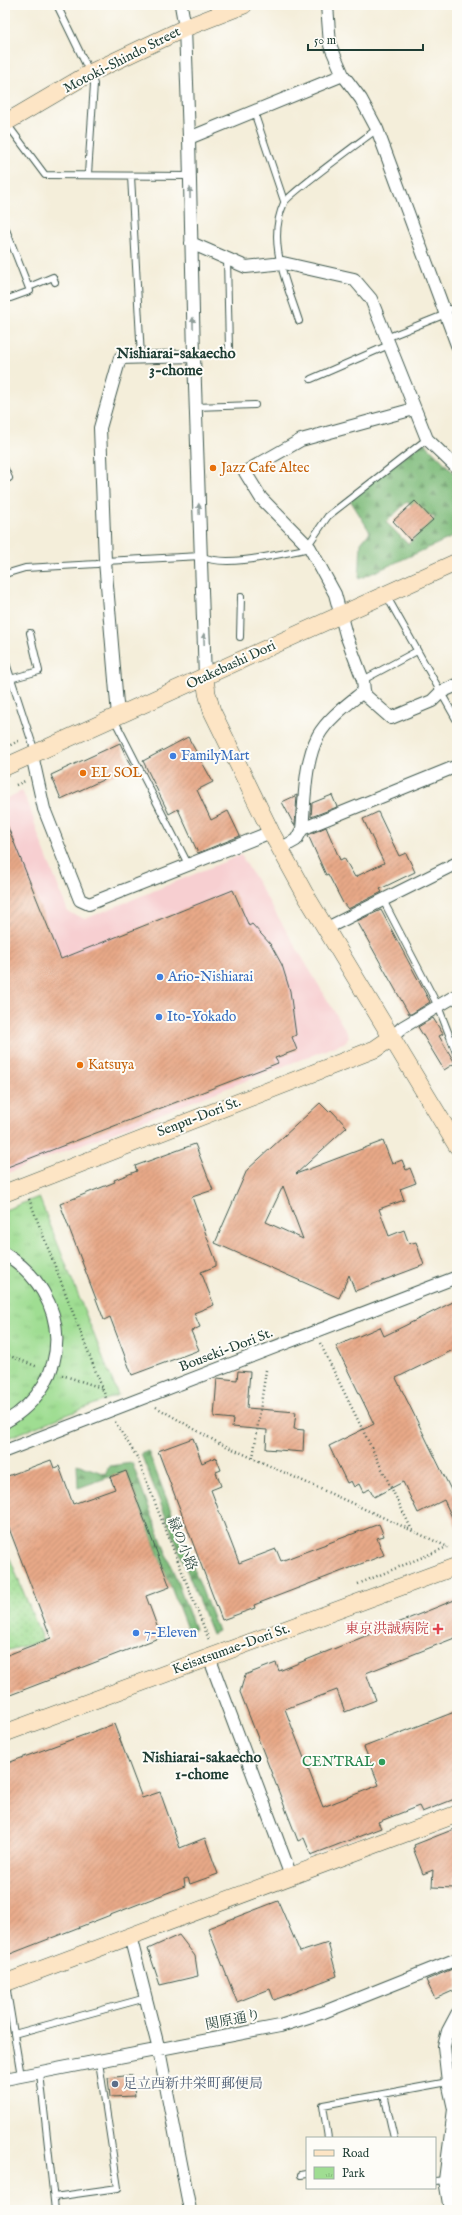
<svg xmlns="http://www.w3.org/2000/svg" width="462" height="2215" font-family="'IM FELL English','Noto Serif JP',serif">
  <defs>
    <pattern id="grass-dots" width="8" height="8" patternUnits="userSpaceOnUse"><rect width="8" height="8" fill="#9fdd92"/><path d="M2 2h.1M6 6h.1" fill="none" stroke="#88bf7e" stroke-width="1.8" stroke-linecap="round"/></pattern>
    <pattern id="forest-firs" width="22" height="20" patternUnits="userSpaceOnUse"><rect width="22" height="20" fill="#7fbc7c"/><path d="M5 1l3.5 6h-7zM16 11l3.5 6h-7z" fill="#679a66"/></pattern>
    <pattern id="park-tufts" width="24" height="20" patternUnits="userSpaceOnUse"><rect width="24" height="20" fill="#9fdd92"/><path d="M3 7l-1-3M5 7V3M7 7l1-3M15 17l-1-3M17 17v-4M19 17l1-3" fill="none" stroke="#88bf7e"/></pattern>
    <pattern id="building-hatch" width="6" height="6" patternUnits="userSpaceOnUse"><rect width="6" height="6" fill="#e8a988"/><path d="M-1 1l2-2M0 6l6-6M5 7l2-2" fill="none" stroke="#bb8b70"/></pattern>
  </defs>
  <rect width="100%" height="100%" fill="#fdfcf7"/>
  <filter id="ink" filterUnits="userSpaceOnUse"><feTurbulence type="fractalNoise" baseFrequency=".025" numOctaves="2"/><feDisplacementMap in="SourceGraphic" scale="8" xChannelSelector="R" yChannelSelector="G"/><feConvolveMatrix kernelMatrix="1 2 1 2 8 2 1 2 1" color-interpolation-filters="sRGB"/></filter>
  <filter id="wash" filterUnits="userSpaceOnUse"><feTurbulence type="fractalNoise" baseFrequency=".012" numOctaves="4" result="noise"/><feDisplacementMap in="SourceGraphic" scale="16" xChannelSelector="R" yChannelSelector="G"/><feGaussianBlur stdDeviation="0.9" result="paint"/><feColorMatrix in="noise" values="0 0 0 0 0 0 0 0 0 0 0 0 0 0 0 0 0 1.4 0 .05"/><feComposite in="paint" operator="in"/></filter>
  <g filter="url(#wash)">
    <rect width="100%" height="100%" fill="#f4eeda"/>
    <path fill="#f7cfd1" d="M22 791 29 805 39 837 68 912 85 919 241 855 349 1036 346 1042 5 1174V799Z"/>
    <path fill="url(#grass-dots)" stroke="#5f8d63" d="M5 1546 43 1641 5 1651Z"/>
    <path fill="url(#forest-firs)" stroke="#4f7c58" fill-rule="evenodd" d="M424 442 457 476V535L359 579 361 543 370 532 349 498ZM407 502 435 518 408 544 386 522Z
      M148 1451 218 1631 212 1634 141 1454Z
      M132 1463 195 1629 189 1634 126 1471 78 1488 77 1464 105 1474 109 1466Z"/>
    <path fill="url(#park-tufts)" stroke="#5f8d63" d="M39 1197 118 1395 5 1439V1210Z"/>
    <g id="blocks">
      <path fill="url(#building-hatch)" fill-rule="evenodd" d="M415 501 433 520 410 540 393 521Z
        M188 737 213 782 197 790 211 820 228 811 240 836 198 853 178 809 169 814 143 761Z
        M120 743 131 767 61 799 51 775Z
        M297 795 295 825H294L282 802Z
        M332 795 337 807 311 817 312 803Z
        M378 812 399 856 406 853 415 872 380 889 382 892 348 909 343 903 328 874 326 875 308 835 326 827 340 860 344 858 355 877 384 863 363 819Z
        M5 820 61 959 233 890 249 926 252 924 271 945 282 965 290 991 296 1035 292 1037 297 1050 275 1058 278 1063 5 1168Z
        M381 910 430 1002 411 1014H409L357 921Z
        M433 1018 443 1034 439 1036 455 1063 444 1070 418 1027Z
        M320 1103 329 1112 331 1110 347 1127 296 1174 383 1141 392 1164 402 1160 406 1170 410 1168 416 1183 400 1189 404 1200 379 1209 389 1236 404 1230 409 1244 416 1242 424 1265 355 1291 349 1275 339 1298 215 1243 247 1170ZM283 1186 303 1239 266 1222Z
        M195 1144 213 1190 192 1197 216 1261V1266L201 1272 214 1305 194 1313 200 1327 191 1331 199 1350 132 1375 110 1317 104 1320 60 1204 115 1182 114 1180 137 1171 135 1166Z
        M457 1300V1348L396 1378 453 1494 457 1492V1528L444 1500 418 1513 403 1482 374 1497 370 1489 363 1492 359 1484 354 1487 351 1481 347 1483 329 1446 374 1424 336 1346 380 1327 384 1336Z
        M238 1371 250 1372 247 1408 296 1412 294 1429 304 1430 303 1452 266 1449 267 1430 232 1427 233 1419 214 1417 217 1378 237 1380Z
        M193 1438 202 1463 216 1457 221 1470 216 1472 221 1486 211 1490 239 1563 276 1549 281 1561 379 1524 384 1536 377 1538 384 1555 254 1605 255 1608 222 1620 158 1451Z
        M51 1460 54 1468 59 1466 73 1504 115 1489 110 1477 126 1471 170 1587 146 1596 161 1637 5 1697V1656L51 1638 5 1518V1477Z
        M457 1599V1637L366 1673 376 1700 345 1712 337 1690 285 1709 323 1807 379 1785 364 1747 457 1711V1798L422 1812 419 1806 378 1822 381 1828 311 1855 304 1838 298 1841 240 1692 245 1675 276 1663 279 1671Z
        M114 1724 142 1798 160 1792 180 1848 205 1838 218 1874 190 1884 188 1878 184 1879 185 1886 5 1956V1764Z
        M457 1828V1861L455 1862 454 1888 432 1887 433 1870 423 1874 413 1848 415 1847 414 1845Z
        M278 1901 300 1952 328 1943 337 1976 274 2000 270 1989 237 2002 208 1928Z
        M179 1935 195 1956 198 1976 160 1985 148 1949Z
        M457 1967V1989L435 1999 426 1980Z
        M132 2075 135 2096 110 2097 108 2078Z"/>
    </g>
  </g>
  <g filter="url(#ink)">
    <use href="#blocks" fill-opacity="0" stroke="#3f584d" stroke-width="1"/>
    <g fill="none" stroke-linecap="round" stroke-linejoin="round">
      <g stroke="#3f584d" stroke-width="8">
        <path id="lane" d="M57 5 90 73 94 84 88 174
          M254 112 284 201
          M7 124 45 175 190 176
          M131 176 141 357
          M5 227 30 291 5 300
          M227 259 229 349
          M29 287 53 277 55 282
          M444 311 457 307
          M299 321C287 283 266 242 284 203 287 195 364 139 377 129
          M386 338 446 314
          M311 379 389 345
          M195 407 255 405
          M5 469 9 478
          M308 545 328 516 427 439
          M5 574 25 568 97 564 105 561 201 556C225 569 283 553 310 548
          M386 595 457 721
          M240 637 241 597
          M5 660 35 752
          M10 679 39 671 30 633
          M363 680 417 651
          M114 719 189 866
          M383 900 438 1006 457 1055
          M6 1985 21 2076
          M14 2034 146 1998
          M40 2073 55 2210
          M384 2094 394 2138
          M328 2138 323 2105 448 2082
          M301 2175 307 2174
          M435 2181 445 2180
          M54 2197 118 2188 99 2062"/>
      </g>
      <g stroke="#3f584d" stroke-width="14">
        <path id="street" d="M181 5 185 28 189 138 194 356 205 678
          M327 5 330 45 343 75 361 99 377 129 457 345
          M189 138 343 75
          M191 243 246 267 283 263 354 279 371 299 427 439 457 468
          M414 409 301 440 245 472 261 498 310 548 335 594 346 635 363 680 364 691 366 696 391 718 432 701 441 692 457 685
          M118 716 105 561 100 428 120 358 194 356
          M32 755 44 809 80 900 89 904 271 832
          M302 829C305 800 304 763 318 736 328 718 348 704 364 691
          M280 849 296 840 302 829 457 766
          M325 929 457 863
          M391 1038 403 1027 457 995
          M5 1254C72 1295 75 1382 5 1422
          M5 1451 457 1277
          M209 1657 291 1876
          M130 1936 159 2050 190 2210
          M5 2079 280 2026 324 2012 457 1959
          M445 2180 457 2178
          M450 2210 445 2180 454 2109 448 2082 444 2046 448 2031 457 2014"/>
      </g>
      <g stroke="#3f584d" stroke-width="18">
        <path id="secondary" d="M5 123 90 73 185 28 244 5
          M205 678 207 693 212 711 271 832 305 894 457 1146
          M5 767 457 562
          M5 1193 375 1049 391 1038
          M5 1733 457 1566
          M5 1983 457 1814"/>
      </g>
      <path stroke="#3f584d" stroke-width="2.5" stroke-dasharray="1 3" stroke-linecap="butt" d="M7 747 20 740
        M16 785 25 781
        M29 1199 106 1398
        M320 1343 412 1530
        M5 1354 38 1367
        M62 1375 102 1388
        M156 1407 215 1441 448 1547
        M115 1422 137 1457 209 1640
        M253 1458 266 1370
        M358 1584 447 1547"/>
      <use href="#lane" stroke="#fff" stroke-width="6"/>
      <use href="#street" stroke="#fff" stroke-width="12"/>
      <use href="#secondary" stroke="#fde5c5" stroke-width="17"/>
    </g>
    <defs><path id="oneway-solid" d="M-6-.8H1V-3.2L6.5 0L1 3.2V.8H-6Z"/></defs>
    <g fill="#8f9e9a">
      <use href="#oneway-solid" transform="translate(190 193) rotate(-91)"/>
      <use href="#oneway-solid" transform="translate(193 323) rotate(-91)"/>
      <use href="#oneway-solid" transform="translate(199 509) rotate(-92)"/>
      <use href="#oneway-solid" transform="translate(204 639) rotate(-92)"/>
    </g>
  </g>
  <g fill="#e8710a" stroke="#fdfcf7" stroke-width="1.5">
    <circle cx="213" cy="468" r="4"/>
    <circle cx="83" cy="773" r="4"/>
    <circle cx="80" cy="1065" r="4"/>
  </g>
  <g fill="#3f7fe0" stroke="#fdfcf7" stroke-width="1.5">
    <circle cx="173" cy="756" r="4"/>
    <circle cx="160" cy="977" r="4"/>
    <circle cx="159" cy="1017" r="4"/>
    <circle cx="136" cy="1633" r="4"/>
  </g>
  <path fill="#e0444e" stroke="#fdfcf7" stroke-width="1.5" d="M436 1623h4v4h4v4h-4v4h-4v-4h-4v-4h4z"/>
  <circle fill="#2e9e5b" stroke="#fdfcf7" stroke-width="1.5" cx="382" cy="1762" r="4"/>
  <circle fill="#5c6f8a" stroke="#fdfcf7" stroke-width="1.5" cx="115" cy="2084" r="4"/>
  <g text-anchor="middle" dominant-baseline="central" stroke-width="4" stroke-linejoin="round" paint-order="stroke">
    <g font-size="14" fill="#1f3d34" stroke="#fdfcf7">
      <text transform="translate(122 60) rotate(-27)">Motoki-Shindo Street</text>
      <text transform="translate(231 665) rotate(-25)">Otakebashi Dori</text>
      <text transform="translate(199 1117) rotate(-21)">Senpu-Dori St.</text>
      <text transform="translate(226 1350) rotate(-21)">Bouseki-Dori St.</text>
      <text transform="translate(182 1544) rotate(68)">緑の小路</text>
      <text transform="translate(231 1649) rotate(-20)">Keisatsumae-Dori St.</text>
      <text transform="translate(233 2020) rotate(-11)">関原通り</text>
    </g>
    <g font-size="14" fill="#c56008" stroke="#fdfcf7" text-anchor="start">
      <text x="221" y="468">Jazz Cafe Altec</text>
      <text x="91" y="773">EL SOL</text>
      <text x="88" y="1065">Katsuya</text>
    </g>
    <g font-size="14" fill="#366cbe" stroke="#fdfcf7" text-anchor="start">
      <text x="181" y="756">FamilyMart</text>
      <text x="168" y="977">Ario-Nishiarai</text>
      <text x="167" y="1017">Ito-Yokado</text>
      <text x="144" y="1633">7-Eleven</text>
    </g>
    <g font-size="14" fill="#be3a42" stroke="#fdfcf7" text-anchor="end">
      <text x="429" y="1629">東京洪誠病院</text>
    </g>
    <g font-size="14" fill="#27864d" stroke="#fdfcf7" text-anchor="end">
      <text x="374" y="1762">CENTRAL</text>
    </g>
    <g font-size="14" fill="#4e5e75" stroke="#fdfcf7" text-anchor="start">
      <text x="123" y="2084">足立西新井栄町郵便局</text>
    </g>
    <g font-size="15" font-weight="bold" fill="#1f3d34" stroke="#fdfcf7">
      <text x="176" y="353">Nishiarai-sakaecho<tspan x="176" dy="17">3-chome</tspan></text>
      <text x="202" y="1757">Nishiarai-sakaecho<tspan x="202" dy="17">1-chome</tspan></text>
    </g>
  </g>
  <rect width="462" height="2215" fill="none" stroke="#fdfcf7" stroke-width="20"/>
  <rect x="306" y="2137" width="130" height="52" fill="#fdfcf7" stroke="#a4b0a9"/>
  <rect x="314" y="2150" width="20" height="6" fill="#fde5c5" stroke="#a4b0a9"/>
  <text x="342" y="2157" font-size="12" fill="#1f3d34">Road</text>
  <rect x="314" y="2167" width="20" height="12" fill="url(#park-tufts)" stroke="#a4b0a9"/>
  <text x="342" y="2177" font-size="12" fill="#1f3d34">Park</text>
  <path d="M308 44v6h115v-6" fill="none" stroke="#1f3d34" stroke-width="2"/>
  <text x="314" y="44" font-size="12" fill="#1f3d34" stroke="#fdfcf7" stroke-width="3" paint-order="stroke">50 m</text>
</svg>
